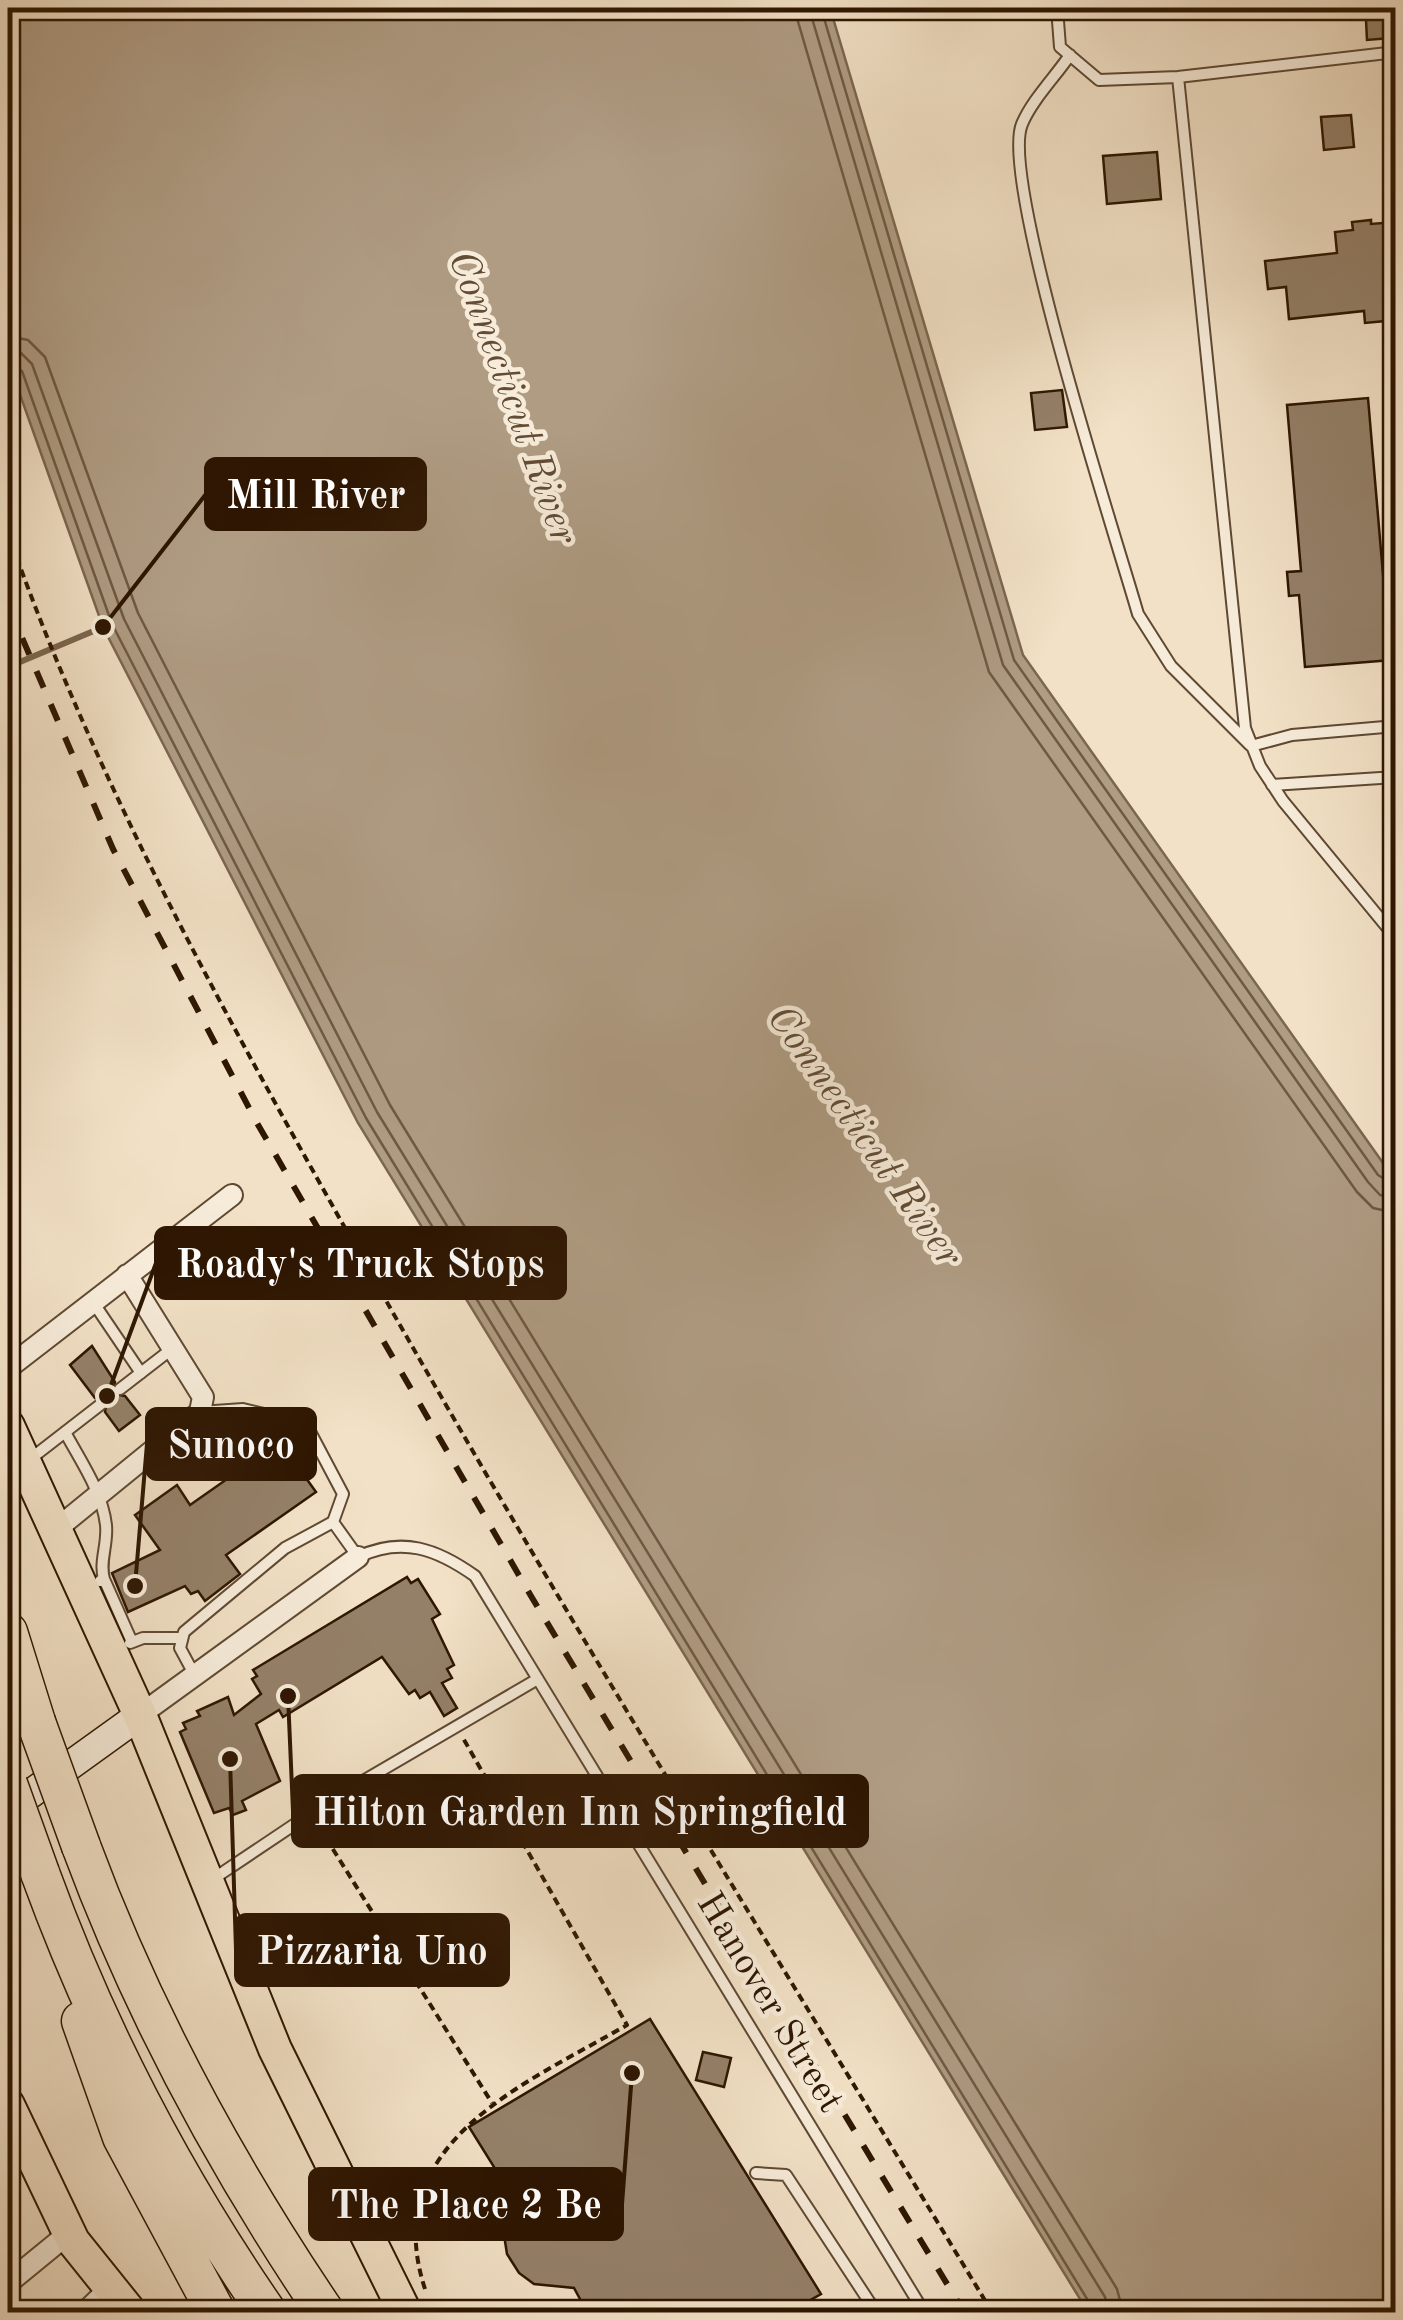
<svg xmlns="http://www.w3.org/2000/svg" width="1403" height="2320" font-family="'Old Standard TT',serif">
  <rect width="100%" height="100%" fill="#f2e1c6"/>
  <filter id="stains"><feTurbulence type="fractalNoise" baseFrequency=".002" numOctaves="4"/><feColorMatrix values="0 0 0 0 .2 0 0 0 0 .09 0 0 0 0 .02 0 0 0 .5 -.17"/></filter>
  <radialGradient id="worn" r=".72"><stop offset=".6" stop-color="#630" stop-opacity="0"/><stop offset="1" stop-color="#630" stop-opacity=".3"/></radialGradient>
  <path fill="#af9c83" stroke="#7b664f" stroke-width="2.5" d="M8 8H830L1023 655 1395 1180V2312H1088L358 1123 103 627 8 361Z"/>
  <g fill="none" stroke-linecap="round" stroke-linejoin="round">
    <path stroke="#6e5942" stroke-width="2.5" d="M794 8 989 672 1357 1192 1373 1208 1396 1213
      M809 8 1003 665 1368 1182 1380 1195 1396 1198
      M821 8 1014 660 1378 1175 1396 1186
      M8 336 28 340 45 357 138 613 390 1105 1117 2289 1123 2312
      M8 351 21 353 32 364 124 619 377 1112 1105 2297 1108 2312
      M8 363 22 371 112 624 366 1118 1095 2312"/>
    <path stroke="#7b664f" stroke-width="6" d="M8 667 108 625"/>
  </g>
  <path fill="#948068" stroke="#2e1602" stroke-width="2.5" d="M1388 18 1390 38 1367 40 1366 20Z
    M1351 115 1354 147 1324 150 1321 117Z
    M1157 152 1161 199 1107 204 1103 156Z
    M1371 220V224L1396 222V320L1365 323 1364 311 1289 319 1286 287 1268 289 1265 261 1337 253 1335 232 1353 230 1352 222Z
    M1062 390 1067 427 1035 430 1031 393Z
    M1368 398 1385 598 1396 597V653L1392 660 1305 667 1299 595 1289 596 1287 572 1301 571 1287 405Z
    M92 1346 115 1382 113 1394 125 1396 140 1415 119 1431 105 1412 107 1400 95 1398 70 1365Z
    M280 1442 316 1492 226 1555 240 1574 205 1601 198 1591 191 1594 185 1586 128 1612 112 1573 160 1550 135 1515 177 1485 190 1505Z
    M407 1577 411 1583 418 1579 440 1614 432 1619 454 1665 447 1669 452 1678 442 1683 457 1708 444 1716 430 1692 420 1698 415 1690 409 1694 382 1657 283 1717 279 1710 256 1724 280 1781 242 1801 246 1810 233 1815 229 1808 214 1813 180 1732 186 1729 183 1723 200 1716 197 1711 228 1697 234 1715 261 1694 252 1679 257 1676 253 1670Z
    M650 2019 821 2294 789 2312H587L574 2288 534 2284 519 2273 507 2254 504 2235 514 2199 469 2127Z
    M703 2052 731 2058 724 2087 696 2080Z"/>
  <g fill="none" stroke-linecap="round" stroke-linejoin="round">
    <g stroke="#5f4933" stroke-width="14">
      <path id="service" d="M1057 8 1060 47 1099 80 1178 77 1396 52
        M1070 55C1055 77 1032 100 1022 124 999 178 1116 537 1138 614L1171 666 1250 745
        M1178 77 1245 728 1260 766 1283 801 1396 938
        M1251 746 1292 735 1396 726
        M1272 785 1396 777
        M93 1302 141 1373
        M120 1389 173 1348
        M200 1412 243 1409 306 1424 343 1494 333 1522
        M65 1432C81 1462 102 1491 106 1525 108 1545 99 1561 104 1579
        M29 1460 100 1405
        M100 1581 104 1579 132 1642
        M130 1643 143 1638H182
        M194 1674 180 1648 184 1632 285 1548 333 1522 358 1557C402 1536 437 1549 475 1576L924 2312
        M213 1879 334 1798 536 1680
        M756 2173 786 2175 876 2312
        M8 2308 17 2312
        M78 2312 106 2285"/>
    </g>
    <g stroke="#5f4933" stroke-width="24">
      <path id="minor" d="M8 1368 232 1195
        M54 1531 200 1412 203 1397 127 1275
        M140 1715 358 1557
        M8 2283 69 2233"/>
    </g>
    <g stroke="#2e1602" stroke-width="31">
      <path id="secondary" d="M8 1810 140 1715"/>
    </g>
    <g stroke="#2e1602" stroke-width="36">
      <path id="primary" d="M8 1426 140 1715 275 2049 405 2312
        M8 2105 73 2241 130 2312"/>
    </g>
    <g stroke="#2e1602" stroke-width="41">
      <path id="motorway" d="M8 1632 36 1722
        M81 1846C142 2011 227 2167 325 2312
        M40 1873C96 2027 174 2177 267 2312
        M81 2021 122 2137 216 2312"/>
    </g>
    <path stroke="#2e1602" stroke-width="4" stroke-dasharray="8 5" stroke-linecap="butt" d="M8 533C98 790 234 1031 367 1267 567 1621 782 1965 992 2312
      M319 1827 492 2103
      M425 2289C377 2143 525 2084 627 2025L463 1738"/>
    <use href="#service" stroke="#f7ecda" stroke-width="10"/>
    <use href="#minor" stroke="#f7ecda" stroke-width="20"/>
    <use href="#secondary" stroke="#f7ecda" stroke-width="28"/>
    <use href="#primary" stroke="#f2e1c6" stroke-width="32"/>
    <use href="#motorway" stroke="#f2e1c6" stroke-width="38"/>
    <path stroke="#2e1602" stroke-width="6" stroke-dasharray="18 18" stroke-linecap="butt" d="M8 605 113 849 257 1123 531 1596 964 2312"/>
    <g stroke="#2e1602" stroke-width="41" stroke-linecap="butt">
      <path id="motorway-bridge" d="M36 1722 81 1846
        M8 1784 40 1873"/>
    </g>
    <use href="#motorway-bridge" stroke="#f2e1c6" stroke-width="38"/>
  </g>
  <g text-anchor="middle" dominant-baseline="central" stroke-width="9" stroke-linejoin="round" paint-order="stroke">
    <g font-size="38" fill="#2e1602" stroke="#f7ecda">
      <text transform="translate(769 2003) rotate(59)">Hanover Street</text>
    </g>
    <g font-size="40" font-style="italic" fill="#624c36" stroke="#f7ecda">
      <text transform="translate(511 398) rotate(70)">Connecticut River</text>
      <text transform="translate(863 1137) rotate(55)">Connecticut River</text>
    </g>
  </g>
  <path fill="none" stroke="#2e1602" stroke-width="4" d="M103 627L206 494M107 1396L156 1263M135 1586L147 1444M288 1696L293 1811M230 1759L236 1950M632 2073L622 2204"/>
  <g fill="#2e1602" stroke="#f7ecda" stroke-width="4">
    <circle cx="103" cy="627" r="10"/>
    <circle cx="107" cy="1396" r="10"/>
    <circle cx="135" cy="1586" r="10"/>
    <circle cx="288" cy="1696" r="10"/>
    <circle cx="230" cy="1759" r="10"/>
    <circle cx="632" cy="2073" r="10"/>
  </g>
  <g fill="#2e1602" stroke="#2e1602" stroke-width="4">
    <rect x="206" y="459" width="219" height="70" rx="10"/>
    <rect x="156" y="1228" width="409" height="70" rx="10"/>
    <rect x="147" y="1409" width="168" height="70" rx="10"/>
    <rect x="293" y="1776" width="574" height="70" rx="10"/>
    <rect x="236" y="1915" width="272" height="70" rx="10"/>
    <rect x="310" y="2169" width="312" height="70" rx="10"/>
  </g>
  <g font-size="40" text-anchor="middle" font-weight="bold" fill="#fff">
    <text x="316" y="508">Mill River</text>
    <text x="360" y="1277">Roady's Truck Stops</text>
    <text x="231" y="1458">Sunoco</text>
    <text x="580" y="1825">Hilton Garden Inn Springfield</text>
    <text x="372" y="1964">Pizzaria Uno</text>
    <text x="466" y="2218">The Place 2 Be</text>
  </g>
  <rect width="1403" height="2320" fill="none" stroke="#f2e1c6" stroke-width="40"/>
  <rect x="10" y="10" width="1383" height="2300" fill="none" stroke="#2e1602" stroke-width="5"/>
  <rect x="20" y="20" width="1363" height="2280" fill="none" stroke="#2e1602" stroke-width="2.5"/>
  <rect width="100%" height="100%" filter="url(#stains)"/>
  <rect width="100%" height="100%" fill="url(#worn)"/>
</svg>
